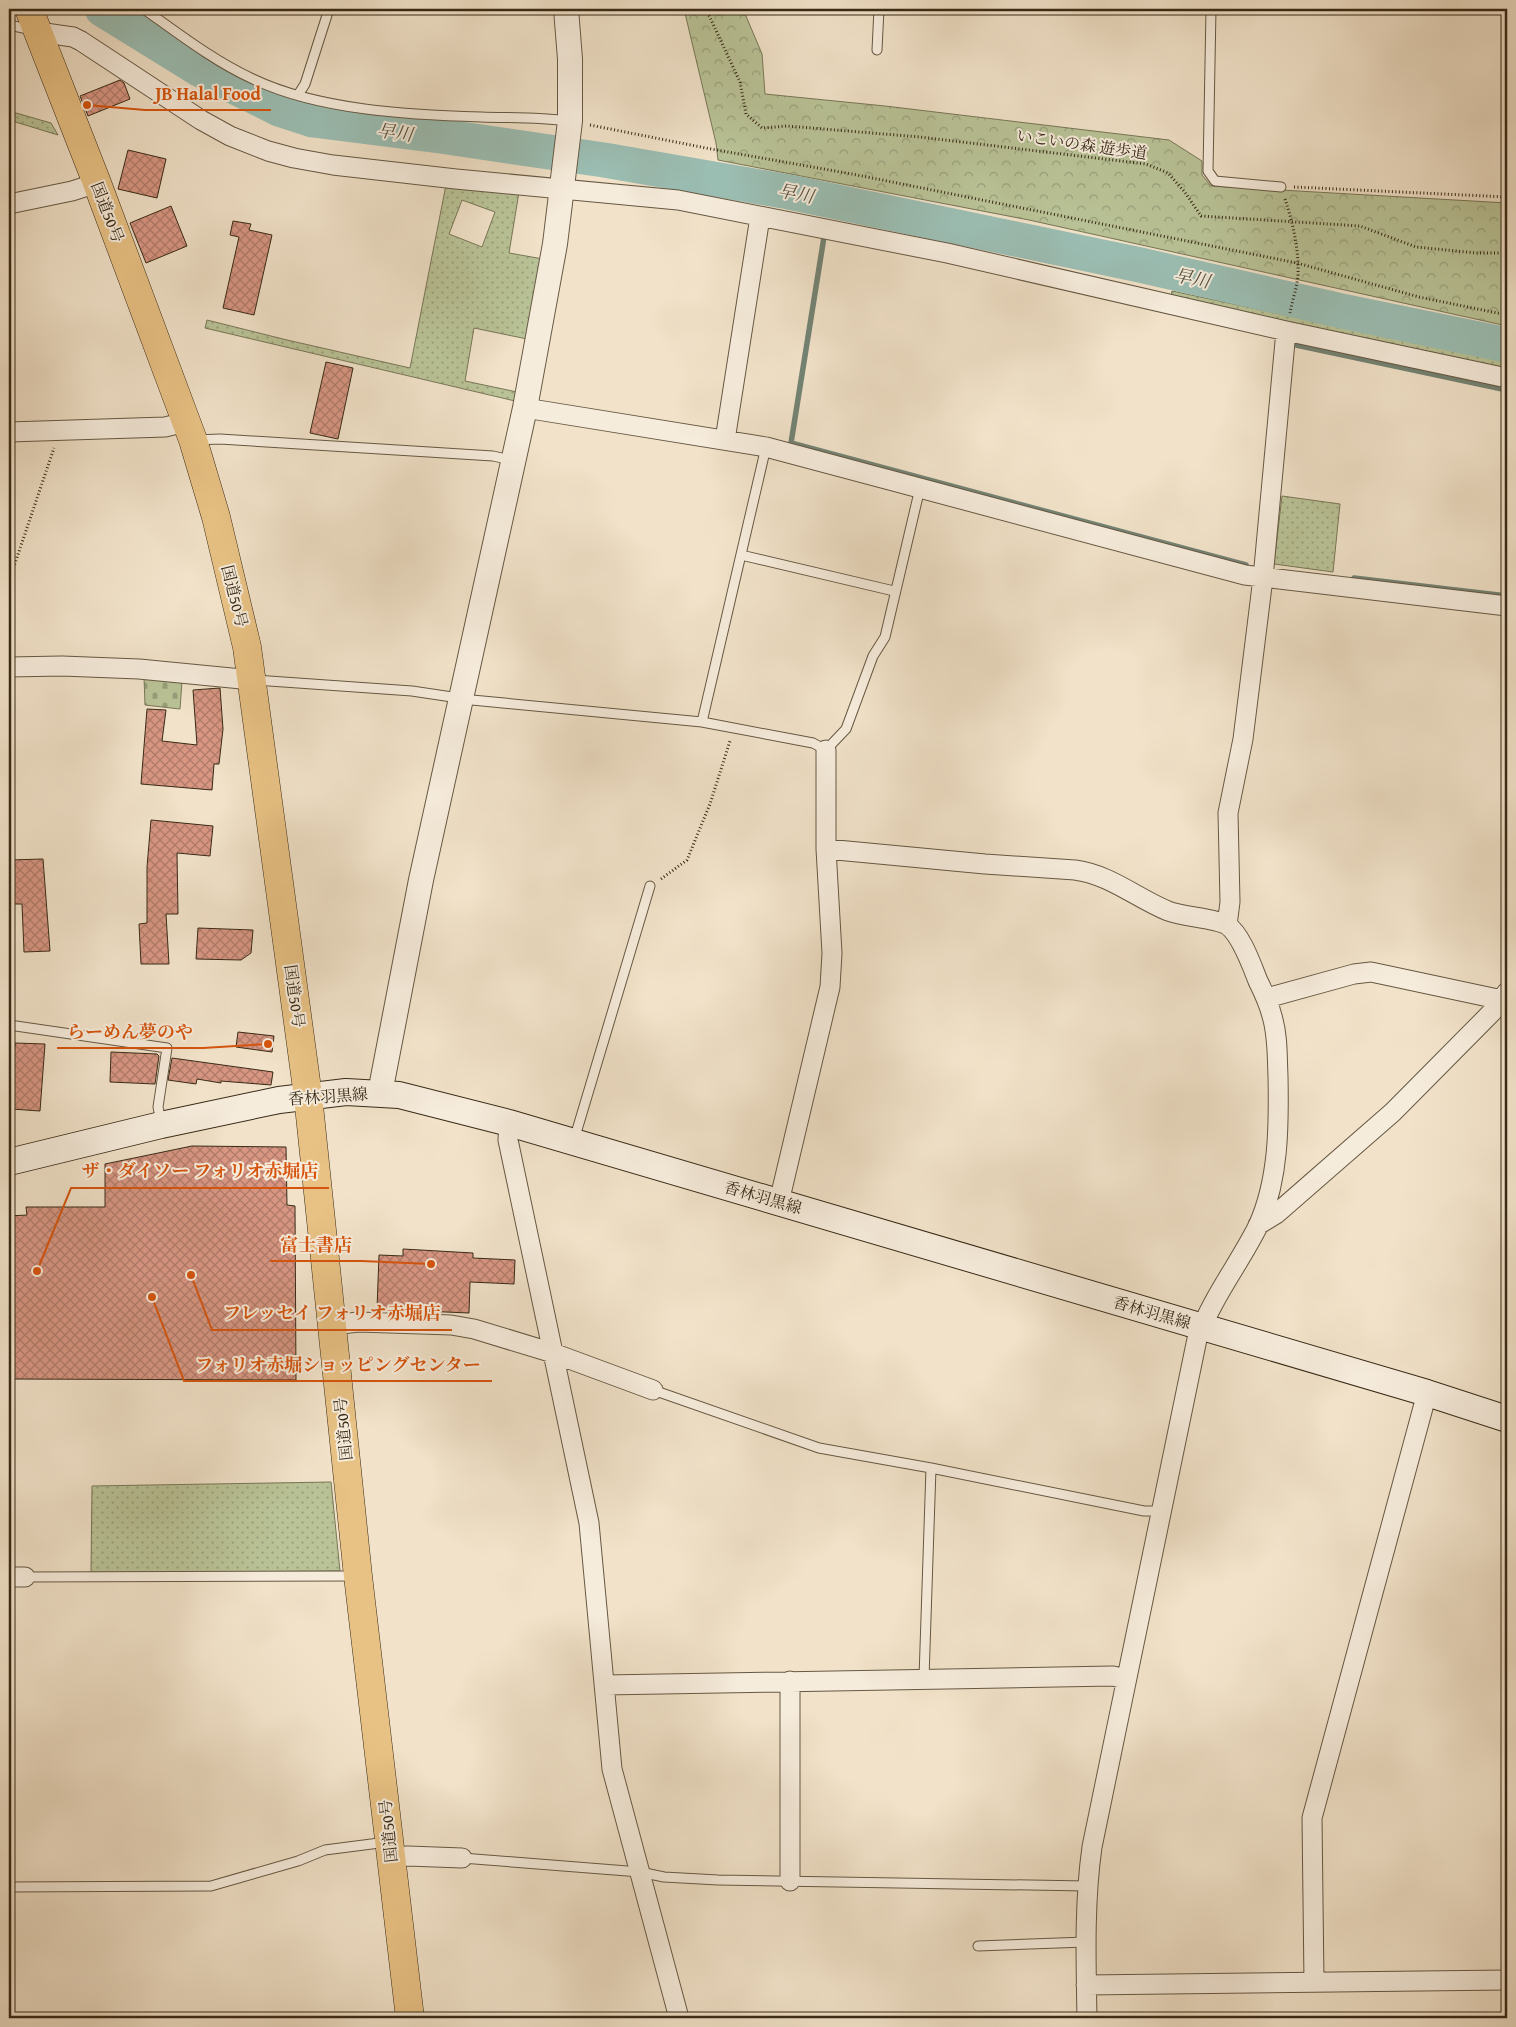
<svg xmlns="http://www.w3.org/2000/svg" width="1516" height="2027" font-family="'Gentium Book Plus','Noto Serif JP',serif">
  <defs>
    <pattern id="grass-dots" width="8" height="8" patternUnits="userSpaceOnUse" patternTransform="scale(1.25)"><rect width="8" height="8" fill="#b9c397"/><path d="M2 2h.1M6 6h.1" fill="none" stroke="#979f7a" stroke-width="1.8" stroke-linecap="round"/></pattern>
    <pattern id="forest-crowns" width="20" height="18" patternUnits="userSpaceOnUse" patternTransform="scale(1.25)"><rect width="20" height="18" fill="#b9c397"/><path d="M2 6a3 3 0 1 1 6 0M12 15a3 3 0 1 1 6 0" fill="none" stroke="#979f7a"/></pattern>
    <pattern id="cemetery-stones" width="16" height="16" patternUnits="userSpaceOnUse" patternTransform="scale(1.25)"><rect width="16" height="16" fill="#b9c397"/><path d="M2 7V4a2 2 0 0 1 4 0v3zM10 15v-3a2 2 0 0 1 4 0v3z" fill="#979f7a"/></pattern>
    <pattern id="building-cross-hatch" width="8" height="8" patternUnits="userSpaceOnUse" patternTransform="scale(1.25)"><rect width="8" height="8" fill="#d89683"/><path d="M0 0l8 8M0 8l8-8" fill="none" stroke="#b07b6a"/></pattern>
  </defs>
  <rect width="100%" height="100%" fill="#f1e2c9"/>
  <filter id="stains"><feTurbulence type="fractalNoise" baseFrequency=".004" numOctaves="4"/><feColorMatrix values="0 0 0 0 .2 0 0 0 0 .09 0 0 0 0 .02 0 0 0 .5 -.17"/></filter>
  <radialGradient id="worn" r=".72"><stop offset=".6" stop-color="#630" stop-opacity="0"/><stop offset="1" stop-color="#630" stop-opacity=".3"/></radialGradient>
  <path fill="url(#grass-dots)" stroke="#787656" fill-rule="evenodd" d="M9 111 51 123 58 135 9 120Z
    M446 185 519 192 509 253 543 259 527 339 474 328 465 381 517 392 515 401 205 328 207 320 287 340 410 368ZM462 200 495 212 482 247 449 234Z
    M1172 291 1507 362V373L1170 301Z
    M1282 496 1340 504 1333 572 1274 564Z
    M331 1482 340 1571 91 1573 92 1486Z"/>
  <path fill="url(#forest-crowns)" stroke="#787656" d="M684 9H743L762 54 765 94 885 106 1169 140 1202 161V175L1211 186 1507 203V326L1029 220 718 160 716 143Z"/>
  <path fill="url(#cemetery-stones)" stroke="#787656" d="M144 677 182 681 180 709 145 705Z"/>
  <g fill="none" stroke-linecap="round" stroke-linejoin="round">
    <path stroke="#738374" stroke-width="5.5" d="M788 203 789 192
      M824 237 791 443 1246 565
      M1296 345 1507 390
      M1354 578 1507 596"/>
    <path stroke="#9bbeb3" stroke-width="35" d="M102 9 199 69 279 109 313 120 440 136 604 160 789 192 1140 265 1342 311 1507 345"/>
  </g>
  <path fill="url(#building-cross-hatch)" stroke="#382a16" d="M120 80 124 83 130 99 88 116 80 96Z
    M128 150 166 159 157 198 118 189Z
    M171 206 187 246 146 263 130 223Z
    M233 221 251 224 249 230 272 235 254 315 223 308 239 237 230 235Z
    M326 362 353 368 338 439 310 433Z
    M220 688 223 729 219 764H214L212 790 141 784 147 709 166 710 162 741 197 745 193 690Z
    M151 820 213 826 210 856 177 853 178 914H166L169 964H141L139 924 147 923V867Z
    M43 859 50 951 24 952 22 904H10L9 860Z
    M198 928 253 930 251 953 241 960 196 959Z
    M238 1032 274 1036 272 1052 236 1047Z
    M15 1043 45 1044 40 1111 11 1109Z
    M111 1052 157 1054 159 1056 155 1084 110 1082Z
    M172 1058 273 1072 271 1085 221 1081V1083L197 1079 196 1084 168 1080Z
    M192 1146 286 1147 287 1205 295 1206 296 1380 9 1379V1216L27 1215 26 1207H105V1164Z
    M403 1249 473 1253V1258L515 1260 514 1284 470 1282 469 1313 377 1309 379 1255 403 1256Z"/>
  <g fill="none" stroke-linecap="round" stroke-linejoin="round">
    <g stroke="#665843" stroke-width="11">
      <path id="service" d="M144 9C179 34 214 61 253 79 318 110 409 115 481 117 510 118 539 117 568 121
        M1211 9 1208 171 1215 181 1281 187
        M9 25 33 30
        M877 50 879 9
        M298 95 305 84 329 9
        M196 440 220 439 493 456 511 460
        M741 555 894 591
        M255 680 412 691 472 700 702 722 813 743 826 750 846 729 873 656 885 637 920 488
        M702 722 766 447
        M9 1025 167 1048 158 1107 161 1122
        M574 1140 650 886
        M653 1390 819 1448 931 1468 1144 1511H1161
        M25 1577 356 1576
        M924 1678 931 1468
        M462 1858 640 1872 664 1877 718 1880 1087 1886
        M9 1887 211 1886 298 1861 325 1850 387 1842
        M978 1946 1086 1942"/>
    </g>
    <g stroke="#665843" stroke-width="21">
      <path id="minor" d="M38 32 73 37 81 41 201 120 230 136 268 151 294 158 333 165 456 179 678 200 947 253 1286 331 1507 378
        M9 204 72 191 97 183
        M525 408 766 447 1245 575 1507 606
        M9 432 165 427 186 422
        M725 440 760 217
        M9 667 62 666 139 669 252 680
        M826 849 985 864 1075 870C1111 875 1136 898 1168 911 1183 917 1215 918 1227 925 1241 934 1252 966 1258 981 1264 993 1269 1004 1272 1016 1278 1036 1277 1056 1278 1076 1279 1125 1279 1180 1258 1226 1239 1264 1212 1298 1197 1339L1092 1847C1084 1904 1086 1961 1087 2018
        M1227 925 1230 902 1228 813 1243 739 1263 578 1286 331
        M1267 998 1354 974 1371 972 1507 1001
        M509 1123 508 1140 589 1523 612 1769 679 2018
        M779 1202 830 987 832 953 826 849V750
        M1258 1225 1276 1214 1393 1112 1493 1011 1507 992
        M333 1325 358 1322 451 1325 474 1329 553 1353 653 1390
        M9 1577H25
        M604 1685 1113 1676 1125 1679
        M391 1857 408 1856 462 1858
        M790 1881V1681
        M1314 1982 1312 1818 1427 1393
        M1086 1985 1507 1980"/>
    </g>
    <g stroke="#665843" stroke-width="26">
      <path id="tertiary" d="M380 1093 421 880 525 408 555 244 570 121V59L566 9"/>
    </g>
    <g stroke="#382a16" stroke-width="28">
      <path id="secondary" d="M9 1162 161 1125 279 1100 346 1092 399 1095 509 1123 1427 1393 1507 1419"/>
    </g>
    <g stroke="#382a16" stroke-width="29">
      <path id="trunk" d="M29 9 97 183 193 440 216 517 247 647 308 1096 358 1576 410 2018"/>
    </g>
    <path stroke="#382a16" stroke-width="3" stroke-dasharray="1 2.5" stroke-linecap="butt" d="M706 9 740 82 746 114 762 128 787 126 920 137 1146 164 1168 173 1184 191 1201 216 1360 226 1416 247 1476 253H1507
      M590 125 711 149 852 174 1297 263 1419 297 1507 315
      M1294 187 1507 197
      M1285 199C1293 223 1299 250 1298 275 1297 288 1292 301 1290 313
      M9 581 54 448
      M661 879 687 860 710 804 730 741"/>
    <use href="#service" stroke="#f6ecdc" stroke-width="9"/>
    <use href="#minor" stroke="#f6ecdc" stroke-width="19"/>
    <use href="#tertiary" stroke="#f6ecdc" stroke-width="24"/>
    <use href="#secondary" stroke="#f6ecdc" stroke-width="26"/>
    <use href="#trunk" stroke="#e8c184" stroke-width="28"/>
  </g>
  <g text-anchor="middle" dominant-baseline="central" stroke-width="4" stroke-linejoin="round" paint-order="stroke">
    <g font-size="16" fill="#382a16" stroke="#f6ecdc">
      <text transform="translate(1082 144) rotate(8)">いこいの森 遊歩道</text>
      <text transform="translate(108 212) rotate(69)">国道50号</text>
      <text transform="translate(235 596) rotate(76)">国道50号</text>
      <text transform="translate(295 996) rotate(82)">国道50号</text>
      <text transform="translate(328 1096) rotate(-4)">香林羽黒線</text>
      <text transform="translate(763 1197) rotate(16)">香林羽黒線</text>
      <text transform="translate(1152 1312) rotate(16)">香林羽黒線</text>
      <text transform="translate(343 1429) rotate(-96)">国道50号</text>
      <text transform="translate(388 1831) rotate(-96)">国道50号</text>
    </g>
    <g font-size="18" font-style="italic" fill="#514f3d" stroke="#f6ecdc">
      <text transform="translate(395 132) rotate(8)">早川</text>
      <text transform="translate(796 193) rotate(11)">早川</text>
      <text transform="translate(1192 278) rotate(12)">早川</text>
    </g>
  </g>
  <path fill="none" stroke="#d6540d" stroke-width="2" d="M87 105L145 110H271M268 1044L203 1048H57M37 1271L71 1188H329M431 1264L362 1261H270M191 1275L212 1330H452M152 1297L184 1381H492"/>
  <g fill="#d6540d" stroke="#f6ecdc" stroke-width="2">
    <circle cx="87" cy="105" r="5"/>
    <circle cx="268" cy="1044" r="5"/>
    <circle cx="37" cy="1271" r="5"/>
    <circle cx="431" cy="1264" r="5"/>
    <circle cx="191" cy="1275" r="5"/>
    <circle cx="152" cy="1297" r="5"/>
  </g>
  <g font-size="18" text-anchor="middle" font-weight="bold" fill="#d6540d" stroke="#f6ecdc" stroke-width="4" stroke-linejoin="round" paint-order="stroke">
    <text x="208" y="100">JB Halal Food</text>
    <text x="130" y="1038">らーめん夢のや</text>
    <text x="200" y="1177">ザ・ダイソー フォリオ赤堀店</text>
    <text x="316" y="1251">富士書店</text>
    <text x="332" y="1319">フレッセイ フォリオ赤堀店</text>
    <text x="338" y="1371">フォリオ赤堀ショッピングセンター</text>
  </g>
  <rect width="1516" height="2027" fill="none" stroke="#f1e2c9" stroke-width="30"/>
  <rect x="10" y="10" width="1496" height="2007" fill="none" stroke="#382a16" stroke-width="2.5"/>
  <rect x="15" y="15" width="1486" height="1997" fill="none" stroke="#382a16"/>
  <rect width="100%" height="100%" filter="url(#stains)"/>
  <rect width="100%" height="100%" fill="url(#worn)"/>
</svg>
